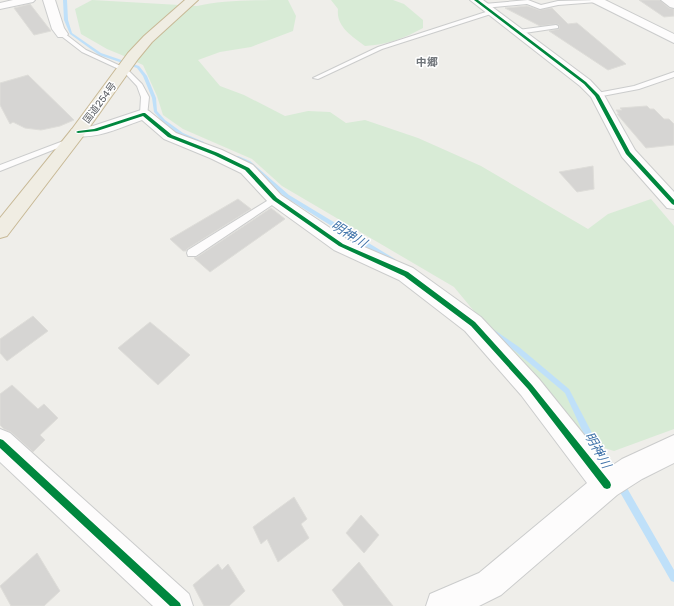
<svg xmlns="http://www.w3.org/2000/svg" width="674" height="606" font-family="Rubik,'Noto Sans JP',sans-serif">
  <rect width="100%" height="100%" fill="#efeeea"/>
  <path fill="#d8ebd6" d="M92 0 197 6C222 0 261 0 288 0L296 16 293 31 251 47 220 52 198 60 220 86 244 95 285 116 308 111 330 112 346 123 365 120 418 138 481 166 588 229 608 214 651 199 674 226V429L614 451 582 441 454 287 282 186 252 159 183 129 163 115 157 96 143 65 124 56 107 49 81 34 75 9Z
    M331 0H393L404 4 423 20V28C405 38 386 45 365 46 352 36 336 27 338 9Z"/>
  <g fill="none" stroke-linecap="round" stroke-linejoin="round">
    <path fill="#bfe0f9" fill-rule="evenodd" d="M63 0H67L68 20 72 33 101 53 139 66 147 76 156 98 157 111 165 120 183 133 204 142V144H200L179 135 163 122 154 112 152 98 143 76 137 68 99 55 70 34 64 20Z
      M234 156H238L250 161 289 195 395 259 396 261 395 263H391L285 197 246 163 234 158Z
      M493 329 519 347 569 389 592 433 614 466 615 469 614 472 611 473 608 472 586 439 565 393 515 351 491 334 490 332 491 330Z
      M620 480 623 481 674 570V582L671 581 617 487 616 484 617 481Z"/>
  </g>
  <path fill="#d6d5d3" stroke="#deddd9" d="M639 0H660L669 8 674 9V16L664 17Z
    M30 4 51 31 34 35 14 8Z
    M527 6 539 10 552 8 568 24 577 23 626 64 608 70 549 31 559 29V25L556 24 540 26 505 8Z
    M28 75 74 120 60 126 41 130 25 128 13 122 10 124 0 105V83Z
    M647 106 650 109H654L664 119H669L674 124V145L646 148 617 114H619L616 110H622L620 108Z
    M593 166 594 189 577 192 559 172Z
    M238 199 251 209 187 249 186 251H183L170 239Z
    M271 208 285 219 210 272 194 258 197 257Z
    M33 316 48 331 7 361 0 353V339Z
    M150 322 190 355 158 385 118 348Z
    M12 385 38 409 44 404 58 418 40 435 45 440 33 452 11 432 4 429 0 425V394Z
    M294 497 307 519 301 524 309 538 278 562 267 539 261 544 253 527Z
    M361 515 379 535 364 553 346 533Z
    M37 553 60 591 44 606H11L0 586Z
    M359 562 393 606H344L332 590Z
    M218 564 222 570 228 564 245 591 229 606H204L193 585Z"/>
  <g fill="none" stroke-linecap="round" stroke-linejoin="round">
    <g stroke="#cbcccc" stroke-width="2">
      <path id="lane" d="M528 0 541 5 558 1 600 0 597 2 558 5 540 9 527 4 484 8 481 6 484 4Z
        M492 10 494 11V13L382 49 318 79 313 78 378 47Z
        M556 25 558 26V28L518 34 515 32 518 30Z
        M60 33H64L86 50 127 69 142 84 149 97 147 116H144L140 114 141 97 137 86 123 71 82 52 60 35Z
        M674 72V77L639 89 597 97 593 95 597 93 634 86Z
        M66 140H69L73 142 0 171V165Z
        M275 196 280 199 278 201 196 256H188L187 253 188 250Z"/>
    </g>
    <g stroke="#cbcccc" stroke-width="2">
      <path id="street" d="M13 0H35L33 2 0 9V3Z
        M43 0H55L64 28 68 34 66 37H58L52 29Z
        M470 0H483L590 80 604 95 635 150 674 192V209L667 208 622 157 591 97 580 86Z
        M590 0H605L674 34V43L592 2Z
        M661 0H674V8L670 7Z
        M144 109 149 111 176 133 222 150 253 165 281 195 348 240 413 268 481 317 539 379 610 467 622 459 674 435V463L642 479 617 495 501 595 479 606H426L430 594 479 573 587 483 521 395 465 331 399 280 334 250 269 203 241 173 210 158 164 139 142 120C121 127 94 141 72 135L70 132 72 129 93 126Z
        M0 429 10 433 189 594 193 606H153L0 462Z"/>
    </g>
    <g stroke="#c8b996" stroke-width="2">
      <path id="highway" d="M185 0H198L152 42 138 59 84 135 7 236 0 238V218L72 129 128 53 144 36Z"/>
    </g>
    <use href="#lane" fill="#fdfcfc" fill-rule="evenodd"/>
    <use href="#street" fill="#fdfcfc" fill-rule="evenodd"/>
    <use href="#highway" fill="#f0ede3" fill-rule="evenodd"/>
    <g stroke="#fff" stroke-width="2">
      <path id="cycleway" d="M474 0H478L586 82 599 95 630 152 674 200V205L672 204 626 154 595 96 584 84Z
        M143 113H145L172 135 218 153 249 168 277 198 343 244 408 272 475 322 532 385 610 482 611 485 610 488 607 489 604 488 528 389 471 326 404 276 339 246 273 200 245 170 214 155 168 137 143 116 97 131 78 133 76 132 78 131 94 129Z
        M0 439 3 440 180 603 181 606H170L0 448Z"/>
    </g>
    <use href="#cycleway" fill="#00873e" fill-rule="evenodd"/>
  </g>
  <g text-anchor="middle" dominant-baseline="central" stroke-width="3" stroke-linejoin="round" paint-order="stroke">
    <g font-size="10" fill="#5f6368" stroke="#fff">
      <text transform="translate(100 103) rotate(-53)">国道254号</text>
    </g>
    <g font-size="11" font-weight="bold" fill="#70757a" stroke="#fff">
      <text x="427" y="62">中郷</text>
    </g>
    <g font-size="13" font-style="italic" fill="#4174aa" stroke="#fff">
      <text transform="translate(349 234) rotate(32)">明神川</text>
      <text transform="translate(598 450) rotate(60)">明神川</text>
    </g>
  </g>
</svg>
